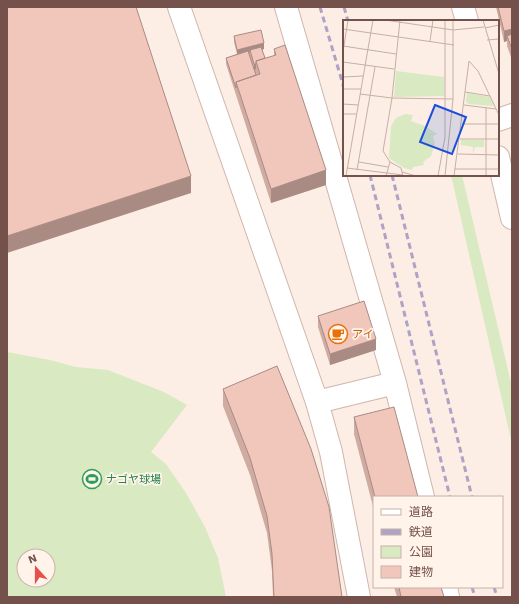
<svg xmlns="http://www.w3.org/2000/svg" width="519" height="604" font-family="'Work Sans','Noto Sans JP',sans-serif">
  <rect width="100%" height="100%" fill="#fceee4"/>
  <path fill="#d9e9c2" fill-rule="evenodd" d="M451 175H462L512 387V444Z
    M7 352 50 360 76 367 108 370 164 392 187 405 151 452 166 464 186 493 205 527 218 558 226 597H7ZM24 556H48V580H24Z"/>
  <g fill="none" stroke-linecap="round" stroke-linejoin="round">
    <g stroke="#cfb6ad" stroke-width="24">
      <path id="minor" d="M286 7 395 383 423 497
        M498 120 512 115
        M317 402 395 383
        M446 587 448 597"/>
    </g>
    <g stroke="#cfb6ad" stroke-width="24">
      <path id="tertiary" d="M179 7 317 402 331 452 359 597
        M463 7 467 21
        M498 157 512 218"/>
    </g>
    <use href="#minor" stroke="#fff" stroke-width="22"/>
    <use href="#tertiary" stroke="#fff" stroke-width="22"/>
    <path stroke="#afa2c5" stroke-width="3" stroke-dasharray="6 4" stroke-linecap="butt" d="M320 7 344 88
      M344 7 348 21
      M370 175 450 497
      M392 175 472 497
      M472 587 475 597
      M494 587 497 597"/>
  </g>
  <path fill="#cfaba2" d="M496 7H512V60L507 46V41L504 42Z
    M234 36 264 49 262 50 265 58 274 56V49L326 185 271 203 226 64V58L237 54 234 42Z
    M318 316 376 350 330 365 318 327Z
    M223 389 342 597H273L272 571 267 533 250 475 223 406Z
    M354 417 418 497H374V510L354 434Z
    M394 587H441L444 597H397Z"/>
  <path fill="#a98b84" d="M512 29V40L507 36V41L504 42V31Z
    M264 43V49L250 52V50V52L237 55V50Z
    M254 64H256V69L254 70Z
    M326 170V185L271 203V189Z
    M191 176V193L7 253V236Z
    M376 339V350L330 365V354Z"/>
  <path fill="#f1c7bc" stroke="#a98b84" d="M7 7H136L191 176 7 236Z
    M498 7H512V29L504 31Z
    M261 30 264 43 237 50 234 36Z
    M512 34V49L507 36Z
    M285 45 326 170 271 189 236 82 260 74 256 61 276 55 274 49Z
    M261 47 265 58 256 61V64H254L250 50Z
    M248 51 256 75 236 82V88L226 58Z
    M364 301 376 339 330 354 318 316Z
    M277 366 311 449 329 507 342 597H274L272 554 267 516 250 458 223 389Z
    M394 407 418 497H375L354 417Z
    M399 587H441L444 597H401Z"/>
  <defs>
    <g id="cafe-ring" transform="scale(1)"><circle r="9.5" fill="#fff3ea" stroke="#e8710a" stroke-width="1.5"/><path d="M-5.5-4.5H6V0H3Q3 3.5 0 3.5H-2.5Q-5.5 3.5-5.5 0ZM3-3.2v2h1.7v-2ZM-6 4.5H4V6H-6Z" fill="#e8710a"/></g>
    <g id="stadium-ring" transform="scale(1)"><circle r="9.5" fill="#fff3ea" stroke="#2e9e5b" stroke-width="1.5"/><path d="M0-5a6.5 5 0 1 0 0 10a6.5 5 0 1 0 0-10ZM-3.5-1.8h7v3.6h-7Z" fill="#2e9e5b"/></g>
  </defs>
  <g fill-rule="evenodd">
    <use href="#cafe-ring" x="338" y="334"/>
    <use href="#stadium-ring" x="92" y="479"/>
  </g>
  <g text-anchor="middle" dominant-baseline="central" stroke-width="3.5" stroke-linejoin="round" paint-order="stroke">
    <g font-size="11" fill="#c56008" stroke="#fff3ea" text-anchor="start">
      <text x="352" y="334">アイ</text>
    </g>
    <g font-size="11" fill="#27864d" stroke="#fff3ea" text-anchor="start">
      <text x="106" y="479">ナゴヤ球場</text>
    </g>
  </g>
  <g transform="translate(343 20)">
    <rect width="156" height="156" fill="#fceee4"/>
    <path d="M53 51 101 57V76L51 77ZM124 73 147 77 151 86 125 84 123 81ZM62 94 70 95 68 101 82 106 94 114 90 116 92 124 88 136 80 142 81 145 70 147 69 150 61 148 46 138 48 106 53 98ZM118 120H141V127H132L130 134V127L118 125Z" fill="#d9e9c2"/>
    <path fill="none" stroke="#c6afa6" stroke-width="1" d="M42 0 110 10M57 0 49 78 40 131 47 142 58 148 60 156M140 0 156 54M142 8 156 5M0 9 111 25M110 10 141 7M144 20 156 19M87 21 90 0M0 26 53 34M0 32 5 0M0 42 51 49M0 57 20 56M0 69H18M122 72 147 76M17 74 49 78 110 79M0 84 15 85M121 85 153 89M143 88V156M0 94H13M119 104H156M117 119H156M115 134 156 135M16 142 45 147M4 148 60 155M112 149H156M14 150 32 47M59 152 73 156M3 156 30 0M43 156 47 142M95 156 102 117V0M102 156 110 79V0M111 156 126 41 135 51 156 95"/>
    <path fill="#1d4ed8" fill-opacity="0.15" stroke="#1d4ed8" stroke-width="2" d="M92 85 123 97 109 134 77 122Z"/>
    <rect width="156" height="156" fill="none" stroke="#74514a" stroke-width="2"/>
  </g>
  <rect width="519" height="604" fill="none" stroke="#74514a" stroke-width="16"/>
  <rect x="373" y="496" width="130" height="92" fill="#fff3ea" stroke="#c7b2aa"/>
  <rect x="381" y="509" width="20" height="6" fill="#ffffff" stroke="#c7b2aa"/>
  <text x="409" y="516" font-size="12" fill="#74514a">道路</text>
  <rect x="381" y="529" width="20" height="6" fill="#afa2c5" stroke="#c7b2aa"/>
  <text x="409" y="536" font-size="12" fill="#74514a">鉄道</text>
  <rect x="381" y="546" width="20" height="12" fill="#d9e9c2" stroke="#c7b2aa"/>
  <text x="409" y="556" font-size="12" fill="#74514a">公園</text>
  <rect x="381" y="566" width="20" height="12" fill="#f1c7bc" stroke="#c7b2aa"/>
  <text x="409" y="576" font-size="12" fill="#74514a">建物</text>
  <g transform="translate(36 568) rotate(339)"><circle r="19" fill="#fff3ea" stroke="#c7b2aa"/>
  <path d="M0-3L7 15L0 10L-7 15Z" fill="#e4514a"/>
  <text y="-6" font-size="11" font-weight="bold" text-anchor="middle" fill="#74514a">N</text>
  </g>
</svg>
